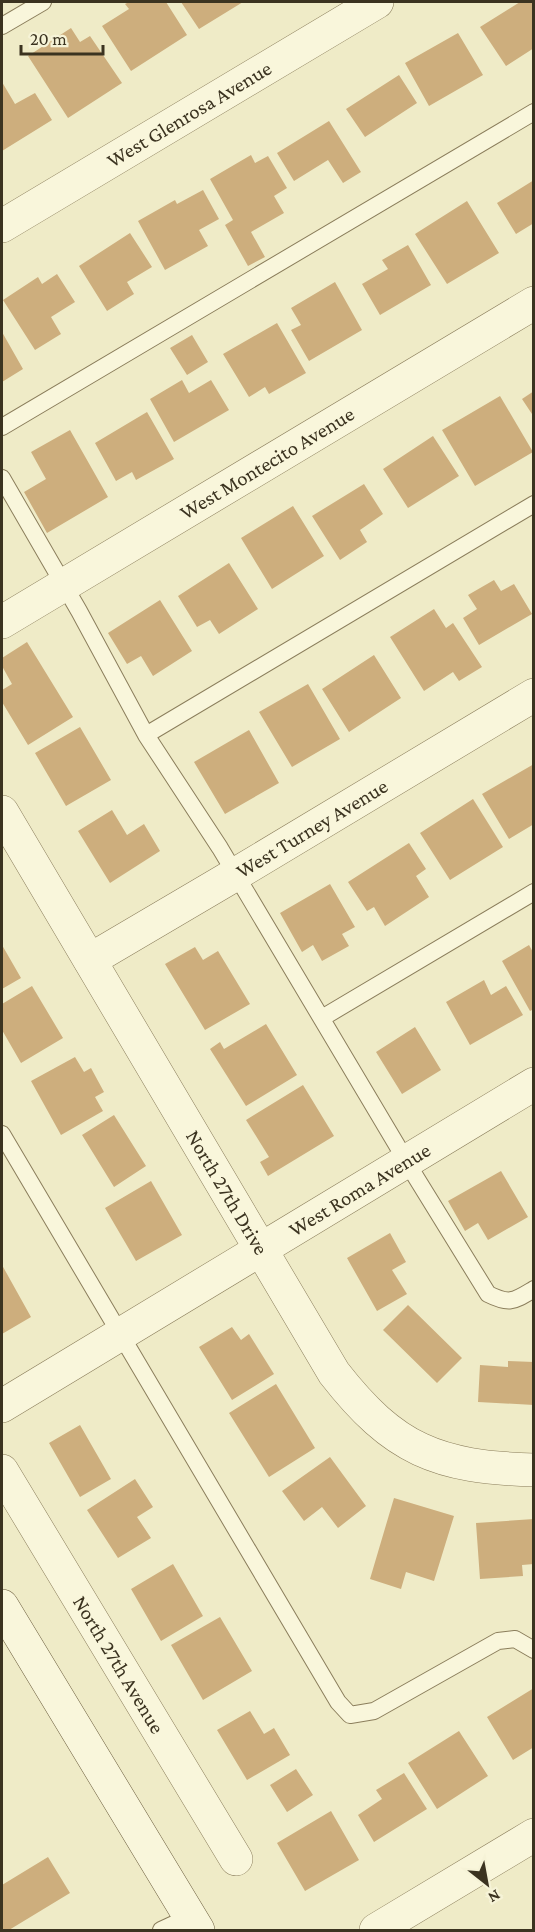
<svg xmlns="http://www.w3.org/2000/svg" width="535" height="1932" font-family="'Crimson Pro',serif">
  <rect width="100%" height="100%" fill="#efebc7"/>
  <path fill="#cdae7d" d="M129 2H166L187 35 131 71 102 26 129 9 125 4Z
    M181 2H243L199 29Z
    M520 2H534V48L506 66 480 27Z
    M71 28 80 42 90 36 122 83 68 118 28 56Z
    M458 33 483 75 429 106 405 63Z
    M399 75 417 103 365 137 346 109Z
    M2 82 15 104 35 93 52 120 2 151Z
    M329 121 361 172 343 183 328 160 294 181 277 153Z
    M251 155 255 163 268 156 287 188 274 196 284 213 251 232 265 257 248 266 225 225 233 220 210 179Z
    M534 180V223L516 234 497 203Z
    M203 190 219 219 199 230 208 246 165 270 138 221 175 200 177 204Z
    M467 201 499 253 447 284 415 234Z
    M130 233 152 267 127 282 134 294 107 311 79 266Z
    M408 245 431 285 380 315 362 284 388 269 382 260Z
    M57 274 75 302 51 317 61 334 35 350 3 300 38 277 42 284Z
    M335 282 362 330 309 361 291 330 301 325 291 308Z
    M277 323 306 373 269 394 265 387 249 397 223 354Z
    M2 332 23 369 2 382Z
    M192 335 208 362 187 375 170 348Z
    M182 380 189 393 211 380 229 410 174 442 150 399Z
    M534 391V417L522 399Z
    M500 396 533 452 475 486 442 430Z
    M147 412 174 459 136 480 132 472 116 481 95 443Z
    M70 430 108 497 47 533 24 492 46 479 31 452Z
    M433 436 459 476 408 508 383 469Z
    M364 484 383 514 360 530 367 542 340 560 312 516Z
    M293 506 324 556 272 589 241 538Z
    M229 563 258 609 219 634 210 620 197 627 178 596Z
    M494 580 501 591 514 584 532 614 479 645 463 618 477 609 468 595Z
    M160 600 192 651 153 676 141 656 127 664 108 633Z
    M434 609 446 628 453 623 482 667 459 681 453 672 424 691 390 637Z
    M27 642 73 717 28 745 2 702V690L12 684 2 666V658Z
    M374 655 401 698 349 732 322 689Z
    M308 684 340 739 292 767 259 712Z
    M80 727 111 780 66 806 35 753Z
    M249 730 279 783 225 814 194 762Z
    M534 764V824L509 839 482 794Z
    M473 799 503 847 450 880 420 833Z
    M112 810 127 835 144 824 160 851 110 883 78 831Z
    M409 843 426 869 416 876 429 897 385 926 374 907 367 911 348 882Z
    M330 884 355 927 342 934 349 946 322 961 313 945 302 952 280 913Z
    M2 945 21 978 2 989Z
    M529 945 534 954V1009L530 1011 502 961Z
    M195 947 203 960 218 951 250 1004 205 1030 165 964Z
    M484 980 491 995 506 986 523 1015 470 1045 446 1002Z
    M32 986 63 1038 21 1063 2 1030V1004Z
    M266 1024 297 1075 246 1106 210 1049 220 1042 224 1049Z
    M415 1027 441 1070 402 1094 376 1052Z
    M75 1057 84 1072 91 1068 104 1092 95 1097 103 1111 61 1135 31 1081Z
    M303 1085 334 1136 268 1176 260 1162 269 1157 246 1120Z
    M114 1115 146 1166 114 1187 82 1135Z
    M501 1171 528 1217 488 1240 478 1223 465 1231 448 1201Z
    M151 1181 182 1235 136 1261 105 1208Z
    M390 1233 406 1262 392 1270 407 1294 377 1311 347 1258Z
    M2 1265 31 1317 2 1334Z
    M408 1305 462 1358 437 1383 383 1330Z
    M232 1327 241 1340 249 1334 274 1374 232 1400 199 1347Z
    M508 1361 534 1362V1405L478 1402 480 1365 508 1367Z
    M276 1384 315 1448 269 1477 229 1413Z
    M80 1425 111 1479 80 1497 49 1443Z
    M330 1457 366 1506 338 1528 322 1507 304 1521 282 1491Z
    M135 1479 153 1507 137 1517 151 1538 118 1558 87 1510Z
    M394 1498 454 1516 434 1581 406 1572 401 1589 370 1579Z
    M534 1519V1564L522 1565 523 1576 480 1579 476 1523Z
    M173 1564 203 1616 161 1641 131 1589Z
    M220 1617 252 1671 203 1700 171 1645Z
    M534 1688V1747L513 1760 487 1717Z
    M250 1711 264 1734 274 1728 290 1755 247 1780 217 1730Z
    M459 1731 488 1776 437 1809 408 1763Z
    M296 1769 313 1795 287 1812 270 1785Z
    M404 1773 427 1809 374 1842 358 1815 382 1799 376 1790Z
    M331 1811 359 1860 305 1891 277 1843Z
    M48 1857 70 1893 9 1930H2V1885Z"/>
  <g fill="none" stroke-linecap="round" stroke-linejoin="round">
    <g stroke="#8b7e5c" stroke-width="18">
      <path id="service" d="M2 26 43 2
        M2 427 534 112
        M2 478 79 611 146 735 220 848 417 1179 488 1294C510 1305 514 1301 534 1289
        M146 735 534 504
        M322 1018 534 892
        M2 1134 338 1702 350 1715 374 1711 498 1641 515 1639 534 1650
        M161 1930 189 1917"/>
    </g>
    <g stroke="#8b7e5c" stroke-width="34">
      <g id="minor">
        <path id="s1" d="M2 226 377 2"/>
        <path id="s2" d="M2 622 534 303"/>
        <path id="s3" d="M2 812 334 1373C394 1450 437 1467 534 1470"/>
        <path id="s4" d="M90 960 236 874 534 695"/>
        <path id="s5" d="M2 1406 534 1084"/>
        <path id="s6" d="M2 1471 236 1859"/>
      </g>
    </g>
    <g stroke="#8b7e5c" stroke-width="34">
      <path id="tertiary" d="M376 1930 534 1835"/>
    </g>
    <g stroke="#6d5f3f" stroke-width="34">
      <path id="secondary" d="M2 1606 198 1930"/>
    </g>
    <use href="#service" stroke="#f9f6db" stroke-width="16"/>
    <use href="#minor" stroke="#f9f6db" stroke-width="33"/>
    <use href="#tertiary" stroke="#f9f6db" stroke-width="33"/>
    <use href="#secondary" stroke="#f9f6db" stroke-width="33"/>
  </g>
  <g text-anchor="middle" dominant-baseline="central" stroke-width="6" stroke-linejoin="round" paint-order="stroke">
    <g font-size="21" fill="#3b3320" stroke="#f6f3d7">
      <text stroke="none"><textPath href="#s1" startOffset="218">West Glenrosa Avenue</textPath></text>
      <text stroke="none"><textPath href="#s2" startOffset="309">West Montecito Avenue</textPath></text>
      <text stroke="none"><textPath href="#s4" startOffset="258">West Turney Avenue</textPath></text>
      <text stroke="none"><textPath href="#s5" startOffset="418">West Roma Avenue</textPath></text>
      <text stroke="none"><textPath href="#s3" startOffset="442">North 27th Drive</textPath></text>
      <text stroke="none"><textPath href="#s6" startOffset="226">North 27th Avenue</textPath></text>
    </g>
  </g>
  <rect width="535" height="1932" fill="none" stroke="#3b3320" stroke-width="6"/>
  <g transform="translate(487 1884) rotate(149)" stroke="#f6f3d7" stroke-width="4.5" paint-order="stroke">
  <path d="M0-4.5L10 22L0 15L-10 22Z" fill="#3b3320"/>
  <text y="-9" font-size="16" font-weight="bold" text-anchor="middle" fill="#3b3320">N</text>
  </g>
  <path d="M21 45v9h82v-9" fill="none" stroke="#3b3320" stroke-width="3"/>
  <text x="30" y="45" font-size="18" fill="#3b3320" stroke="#f6f3d7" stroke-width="4.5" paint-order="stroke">20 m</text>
</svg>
